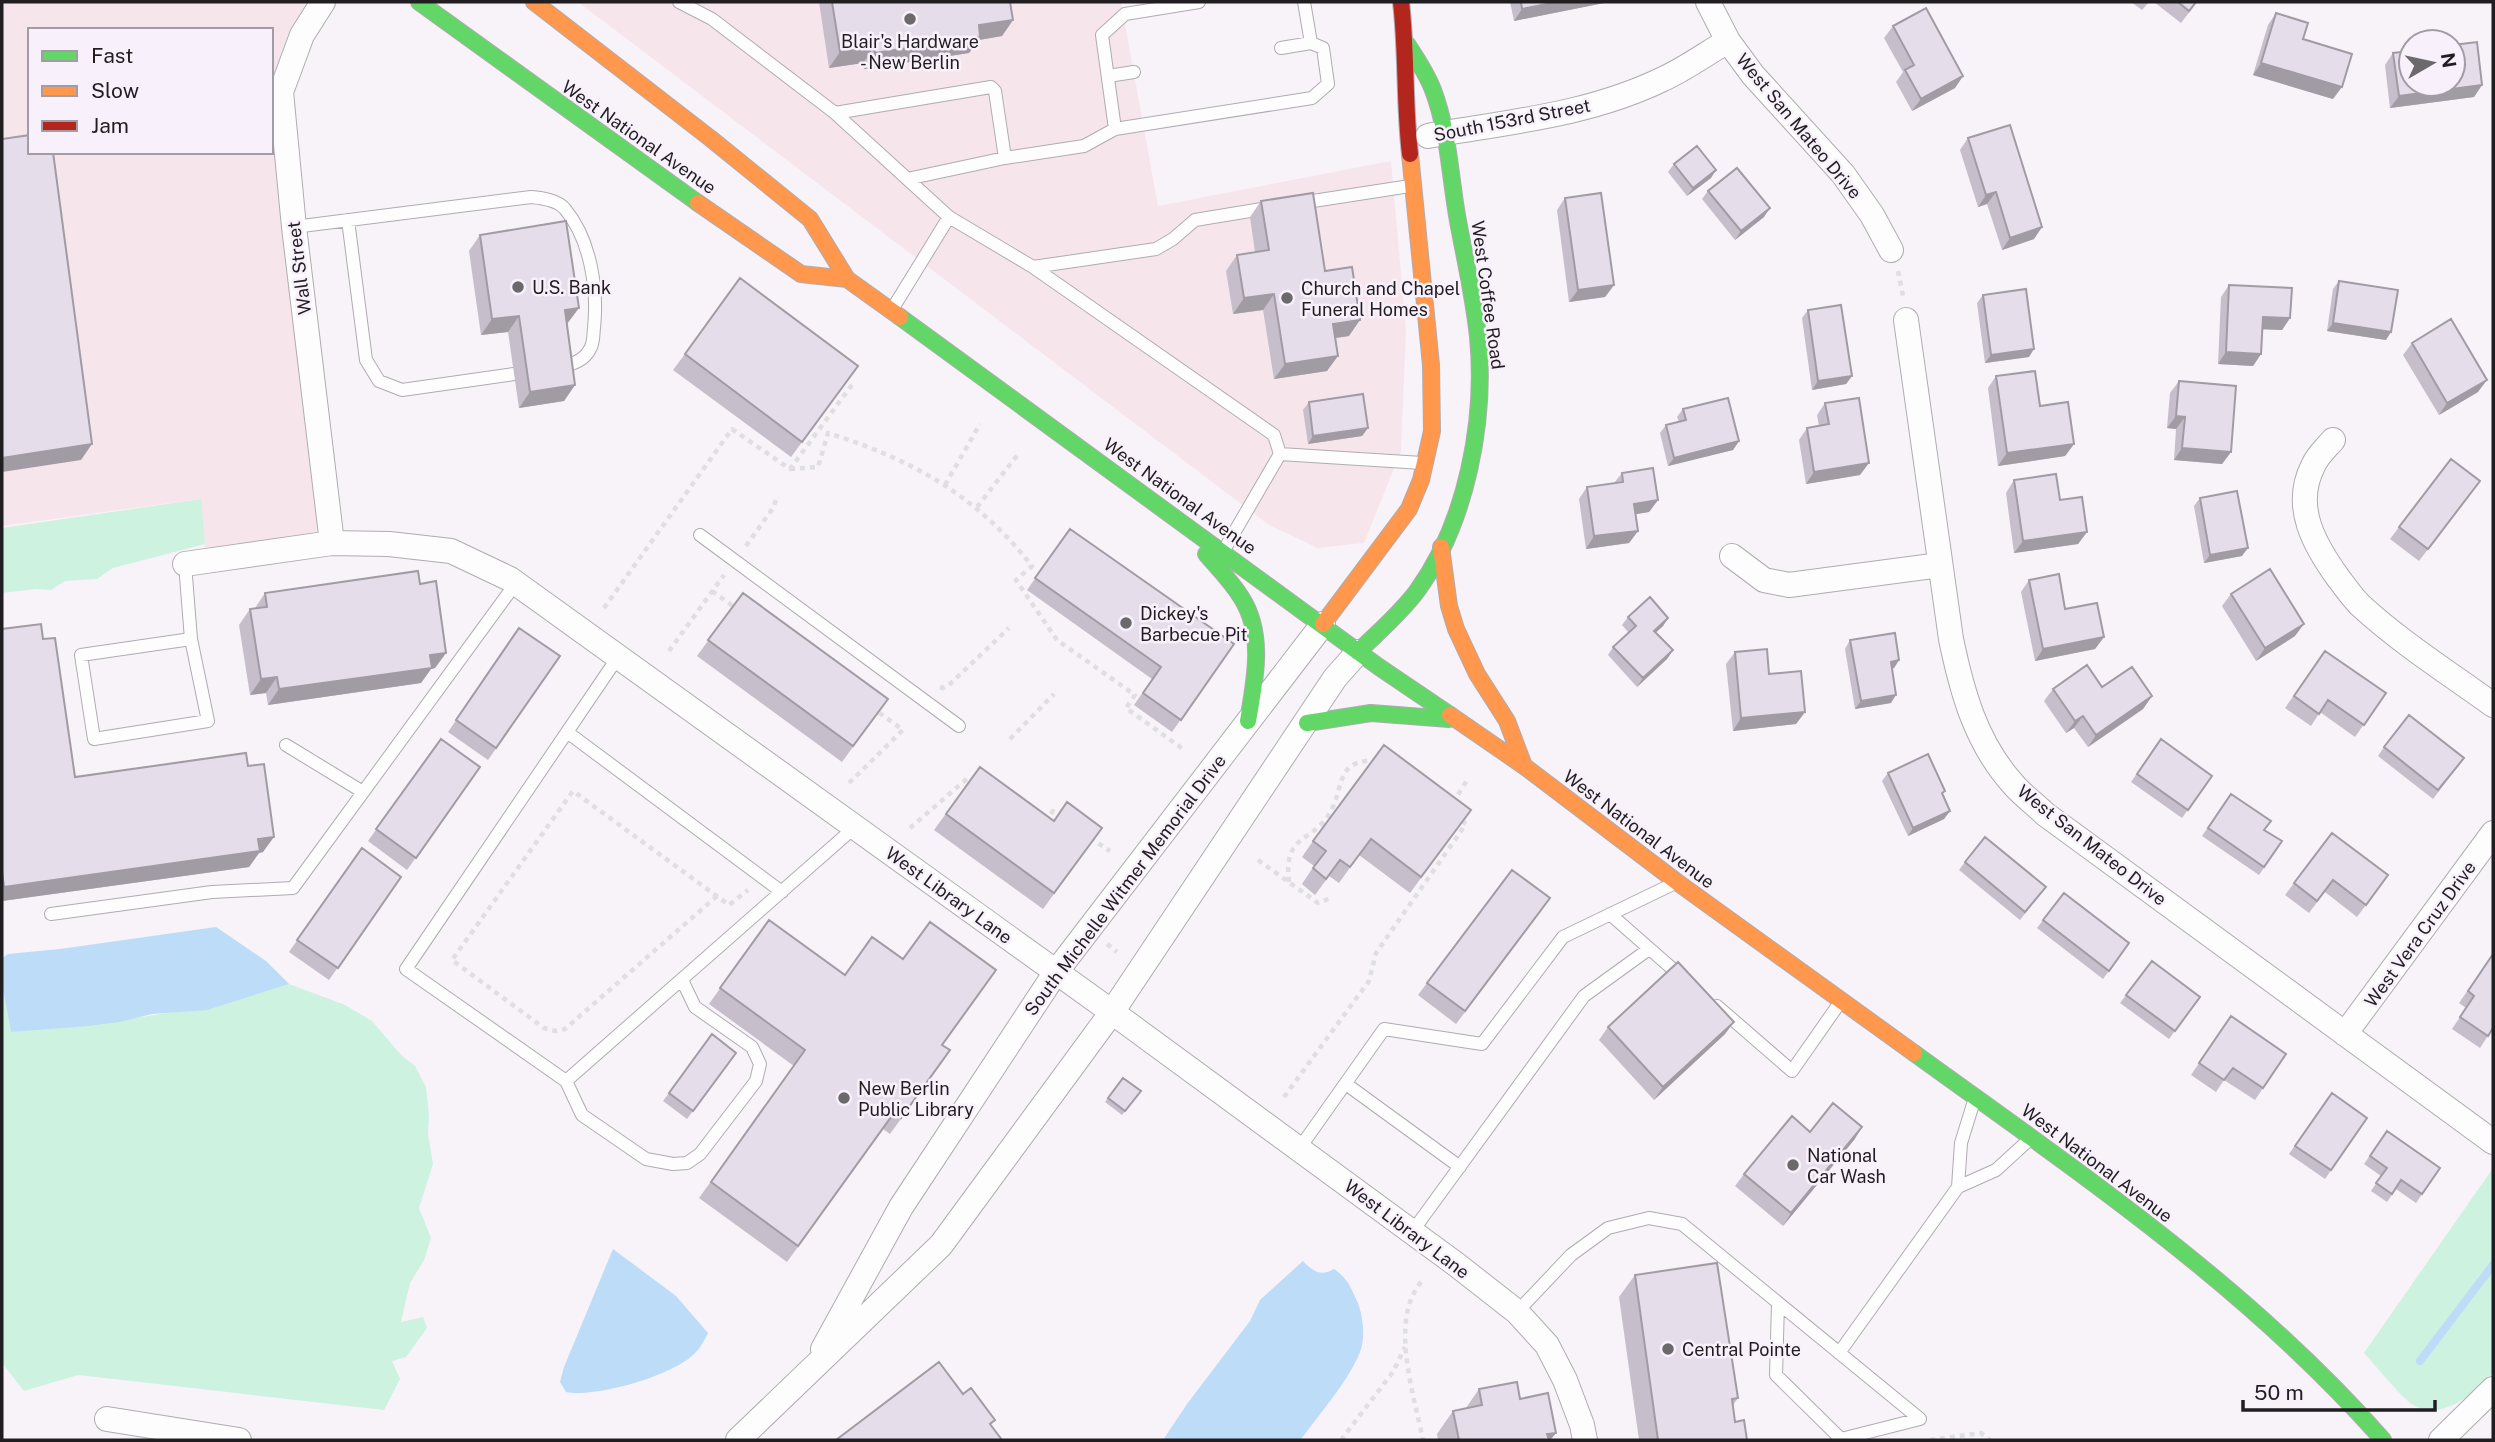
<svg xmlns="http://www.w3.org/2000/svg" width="2495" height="1442" font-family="'Public Sans',sans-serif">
  <rect width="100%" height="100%" fill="#f7f3f9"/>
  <path fill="#f6e6eb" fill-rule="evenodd" d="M2 2H323L281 93 332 543 206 561 200 499 2 526ZM30 30H271V152H30Z
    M578 2H1121L1158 206 1391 161 1406 330 1401 451 1364 543 1318 548 1269 525Z"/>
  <path fill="#cef2e0" d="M201 499 205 544 113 568 97 579 65 581 51 590 36 589 2 593V528Z
    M289 984 345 1005 372 1021 402 1056 415 1066 426 1087 429 1115 428 1134 433 1164 419 1208 431 1238 424 1260 410 1283 401 1322 423 1317 427 1328 406 1357 392 1361 400 1379 384 1410 78 1375 24 1391 2 1363V987L11 1032C104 1023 199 1013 289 984Z
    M2493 1168V1373C2475 1393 2442 1422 2413 1405 2399 1395 2377 1367 2364 1353Z"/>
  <path fill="#bcdcf7" d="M216 927 266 961 289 984 207 1010 152 1014 119 1022 88 1026 11 1032 2 985V958L8 954 60 949Z
    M613 1249 676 1296 708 1333C705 1339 701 1347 696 1352 676 1375 596 1398 566 1392L560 1382 564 1367Z
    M1303 1261C1312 1271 1321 1277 1334 1269 1346 1277 1350 1285 1356 1299 1363 1313 1366 1337 1360 1352 1350 1378 1322 1411 1305 1434L1300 1440H1163L1187 1404 1250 1321 1260 1300Z"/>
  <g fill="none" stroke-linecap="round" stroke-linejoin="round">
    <path stroke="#bcdcf7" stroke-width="8" d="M2420 1361 2493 1265"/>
    <g stroke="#afacb0" stroke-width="14">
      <path id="lane" d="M679 2 712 19 835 113 949 217
        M1199 2 1125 14 1102 35 1115 129 1312 98 1328 84 1323 48 1311 43 1281 48
        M1304 2 1311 43
        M1108 76 1134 72
        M835 113 991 87 995 91 1005 158 907 179
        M1005 158 1084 146 1115 129
        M1300 203 1410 186
        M348 220 366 360 379 381 402 390 514 374
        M294 227 531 197C542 198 558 200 565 209 591 240 598 290 594 328 593 335 594 343 590 349 584 361 572 364 559 368
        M1033 267 1156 249 1173 239 1195 220 1268 208
        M893 308 949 217 1033 267 1274 435 1280 454 1224 550
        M1280 454 1422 463
        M700 535 959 726
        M185 564 191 639 208 721 94 739 81 655 191 639
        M618 657 406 969 566 1081 855 827
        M567 732 782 892
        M286 745 363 792
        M51 914 212 892 293 888 516 583
        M1610 914 1684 979
        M1717 1006 1792 1071 1841 1001
        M566 1081 582 1115 646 1159 673 1164 687 1163 700 1154 756 1081 760 1064 752 1047 695 1007 682 980
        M1346 1084 1460 1167
        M1299 1149 1384 1029 1482 1044 1563 937 1673 884
        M1958 1187 1961 1143 1974 1101
        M1412 1232 1584 996 1649 949
        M1517 1312 1571 1255 1608 1228 1649 1218 1682 1224 1920 1419 1841 1439 1776 1375 1778 1303
        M1839 1353 1958 1187 1996 1170 2030 1139"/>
    </g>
    <g stroke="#afacb0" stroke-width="26">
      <path id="street" d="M323 2 302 35 281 92 294 227 332 543
        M1708 2 1728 41 1753 75 1843 174 1872 215 1891 250
        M1428 136C1508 122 1589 115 1663 79 1685 69 1707 53 1728 41
        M1906 320 1951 639C1962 692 1976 743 2013 784 2022 795 2035 804 2045 814L2493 1142
        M2333 440C2326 448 2317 456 2313 466 2292 507 2315 546 2339 579 2346 588 2352 597 2360 605 2400 642 2449 673 2493 705
        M1732 556 1764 580 1789 585 1940 565
        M185 564 332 543 389 544 451 551 510 579 1112 1012 1457 1265 1517 1312 1547 1345 1565 1380 1582 1425 1585 1440
        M2345 1034 2493 833
        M823 1349 901 1207 1056 972 1323 624
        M107 1419 239 1440
        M738 1440 941 1245 1112 1012 1335 678 1358 652
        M2441 1440 2493 1389"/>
    </g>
    <g stroke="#afacb0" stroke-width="18">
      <path id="fast" d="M419 2 698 203
        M900 317 1379 667 1450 715
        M1206 554C1218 568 1231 581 1241 597 1265 634 1255 680 1248 721
        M1358 652C1378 632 1400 614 1417 591 1467 522 1486 420 1478 337 1474 298 1465 259 1458 221 1450 178 1449 132 1433 90 1427 74 1417 59 1407 44
        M1307 723 1371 713 1449 719
        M1914 1053C2077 1171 2250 1288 2383 1440"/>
    </g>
    <g stroke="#afacb0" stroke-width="18">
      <path id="slow" d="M534 2 710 138 810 219 847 279 900 317
        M698 203 801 274 847 279
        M1441 547 1449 606 1456 629 1477 674 1507 721 1524 766
        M1323 624 1409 509 1421 480 1432 431 1431 365 1410 154
        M1450 715 1524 766 1677 882 1914 1053"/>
    </g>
    <g stroke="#afacb0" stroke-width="18">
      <path id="jam" d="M1401 2C1407 53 1404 103 1410 154"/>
    </g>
    <path stroke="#dfdee0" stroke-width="4.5" stroke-dasharray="5 5" stroke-linecap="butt" d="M1898 271 1903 296
      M790 469 818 467 828 433C913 460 976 495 1032 566L1016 580 1057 640 1135 695 1126 708 1183 749
      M945 485 980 424
      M977 507 1019 453
      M746 546 773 508 777 497
      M712 591 737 609
      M604 608 732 429 790 469 854 382
      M669 651 724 575
      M940 687 943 688 951 683 1009 628
      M1010 739 1054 694
      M849 783 903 730 874 709
      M1453 803 1467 780
      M1045 822 1053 811 1061 816
      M910 828 969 777 976 782
      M1090 838 1110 851
      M1258 860 1318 903 1331 898
      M1289 882C1283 832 1313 844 1331 811 1345 784 1335 761 1376 760
      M717 896 565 1029 556 1031 544 1028 452 960 573 791 729 905 748 890
      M1107 944 1117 952
      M1284 1097 1369 981 1376 953 1466 824 1459 818
      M1421 1282C1389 1321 1414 1395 1423 1440
      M1341 1440 1393 1372 1405 1347
      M1930 1440 1981 1433 1990 1440"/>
    <use href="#lane" stroke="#fefdfe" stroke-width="12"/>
    <use href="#street" stroke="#fefdfe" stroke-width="24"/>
    <use href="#fast" stroke="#63d668" stroke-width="16"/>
    <use href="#slow" stroke="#ff974d" stroke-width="16"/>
    <use href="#jam" stroke="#b3261e" stroke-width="16"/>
  </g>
  <path fill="#c6beca" d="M819 2H1010L1013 20 1002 36 979 40 969 53 864 69 863 63 829 68Z
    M1510 2H1605L1604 3 1514 21Z
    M2131 2H2149L2142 10Z
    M2154 2H2197L2181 23Z
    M2276 13 2303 39 2333 99 2253 75 2268 25Z
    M1893 26 1963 76 1955 88 1912 111 1896 82 1903 72 1884 38Z
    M2393 53 2482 85 2474 97 2390 108 2385 65Z
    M1968 138 2042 227 2034 239 2002 250 1987 204 1978 207 1960 150Z
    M1674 164 1711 178 1687 196 1668 172Z
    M1708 191 1764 217 1735 240 1702 199Z
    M1565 198 1614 285 1605 297 1569 302 1557 210Z
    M1261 201 1325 271 1349 336 1335 338 1327 371 1274 379 1263 310 1233 314 1226 271 1237 255 1255 252 1250 217Z
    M480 235 567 324 575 385 564 401 519 408 508 332 481 335 469 251Z
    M2339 281 2386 340 2327 331 2333 289Z
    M2229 285 2290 318 2282 330 2262 329 2261 354 2253 366 2218 364 2221 297Z
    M1983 295 2029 357 1985 363 1977 303Z
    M1808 310 1852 376 1846 384 1812 390 1802 318Z
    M2412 343 2478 392 2439 415 2403 355Z
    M685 354 858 366 791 457 673 370Z
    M1996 376 2040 406 2074 444 2065 456 1998 466 1988 388Z
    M2179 381 2231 452 2222 464 2174 460 2176 429 2167 428 2170 393Z
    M1309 402 1368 428 1362 436 1308 444 1303 410Z
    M1825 403 1860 475 1806 484 1799 440 1807 428 1819 426 1817 415Z
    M1683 409 1739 441 1733 450 1668 466 1660 433 1666 425 1679 422 1677 417Z
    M1622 473 1658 500 1649 512 1635 514 1638 531 1629 543 1586 549 1579 499 1587 487 1614 483Z
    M2014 480 2060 500 2087 532 2078 544 2014 553 2006 493Z
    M2480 481 2419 561 2390 539 2399 527Z
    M2200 498 2242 556 2204 563 2194 506Z
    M1070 529 1234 644 1172 732 1134 705 1152 679 1027 590Z
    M2029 580 2065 609 2104 637 2095 649 2035 661 2021 592Z
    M420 584 446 653 435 668 431 669 421 683 268 705 266 693 250 695 239 625 250 609 255 608 265 593Z
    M743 593 888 699 842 762 697 656Z
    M2231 594 2295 636 2256 661 2222 606Z
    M1628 617 1668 618 1663 626 1656 632 1673 650 1667 659 1637 687 1608 655 1613 647 1629 633 1622 625Z
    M519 628 560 656 488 760 448 732Z
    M2 629 43 639 75 777 248 766 263 852 259 853 249 867 2 901Z
    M1850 640 1899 660 1894 668 1892 669 1891 703 1855 709 1845 649Z
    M2325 651 2386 693 2355 737 2320 712 2311 726 2285 708Z
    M1735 652 1769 674 1805 712 1796 724 1733 731 1726 664Z
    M2102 687 2152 696 2143 709 2088 747 2074 728 2066 733 2044 701 2053 689Z
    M441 739 480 767 407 870 368 841Z
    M2161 739 2212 776 2182 818 2131 782Z
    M2384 747 2458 766 2433 799 2378 756Z
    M980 767 1054 821 1102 828 1043 909 934 830Z
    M1888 773 1942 795 1950 811 1944 819 1908 836 1882 781Z
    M2231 794 2264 830 2282 841 2259 875 2202 836Z
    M1471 810 1410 893 1359 855 1339 883 1329 876 1315 895 1302 884 1314 866 1302 857 1313 841Z
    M362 848 401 877 329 980 289 952Z
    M1965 862 2046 887 2020 920 1959 870Z
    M2388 875 2357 917 2325 892 2309 913 2285 895 2294 883Z
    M2064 893 2129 943 2103 979 2037 928Z
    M1542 910 1456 1024 1418 995 1427 983Z
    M769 920 943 1045 939 1066 890 1134 883 1129 787 1262 699 1198 794 1066 709 1004Z
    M2493 954V1028L2480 1048 2452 1029 2466 1008 2459 1003Z
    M2152 961 2200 997 2169 1039 2120 1003Z
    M2231 1016 2286 1054 2255 1100 2224 1080 2216 1092 2191 1075Z
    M1608 1027 1725 1034 1654 1100 1599 1040Z
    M712 1034 736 1053 687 1119 663 1101Z
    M1123 1078 1141 1091 1122 1115 1105 1102Z
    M2332 1093 2367 1118 2325 1179 2289 1154Z
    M1862 1127 1854 1140 1783 1226 1735 1186 1744 1174 1810 1132Z
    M2387 1131 2440 1168 2416 1203 2396 1189 2387 1202 2371 1191 2381 1176 2364 1164Z
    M1635 1275 1738 1398 1733 1405 1735 1422 1747 1440H1639L1619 1297Z
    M1479 1389 1520 1399 1556 1433 1550 1440H1438L1437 1434 1453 1411 1466 1408Z"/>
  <path fill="#a19ba4" d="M1557 2H1605L1604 3 1514 21 1522 9Z
    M1013 20 1002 36 979 40 969 53 864 69 875 53 979 25Z
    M874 47 863 63 829 68 840 52Z
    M2261 63 2342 87 2333 99 2253 75Z
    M1963 76 1955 88 1912 111 1921 99Z
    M2482 85 2474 97 2390 108 2399 96Z
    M1716 170 1711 178 1687 196 1693 188Z
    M1996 192 1987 204 1978 207 1986 195Z
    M1770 208 1764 217 1735 240 1741 231Z
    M2042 227 2034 239 2002 250 2010 238Z
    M1614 285 1605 297 1569 302 1578 290Z
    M1274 294 1263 310 1233 314 1244 298Z
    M579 308 567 324 553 326 565 310Z
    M519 316 508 332 481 335 492 319Z
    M2263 317 2290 318 2282 330 2254 329Z
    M1360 320 1349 336 1322 340 1333 324Z
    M2333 323 2391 332 2386 340 2327 331Z
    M2034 349 2029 357 1985 363 1991 355Z
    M2226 352 2261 354 2253 366 2218 364Z
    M1338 356 1327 371 1274 379 1285 364Z
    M1852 376 1846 384 1812 390 1818 381Z
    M2487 380 2478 392 2439 415 2447 403Z
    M575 385 564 401 519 408 530 392Z
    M2176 416 2185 417 2176 429 2167 428Z
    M1368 428 1362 436 1308 444 1313 436Z
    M1739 441 1733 450 1668 466 1674 458Z
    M92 444 81 460 2 472V458Z
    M2074 444 2065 456 1998 466 2007 453Z
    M2182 448 2231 452 2222 464 2174 460Z
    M1869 463 1860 475 1806 484 1814 472Z
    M1658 500 1649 512 1625 516 1634 504Z
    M1638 531 1629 543 1586 549 1594 536Z
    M2087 532 2078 544 2014 553 2023 541Z
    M2248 548 2242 556 2204 563 2210 555Z
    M1668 618 1663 626 1649 639 1654 631Z
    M2304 624 2295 636 2256 661 2265 648Z
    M2104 637 2095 649 2035 661 2043 649Z
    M1673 650 1667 659 1637 687 1643 678Z
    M446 653 435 668 431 669 421 683 268 705 279 689 430 655Z
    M1899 660 1894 668 1885 670 1891 662Z
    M277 677 266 693 250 695 261 679Z
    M1896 695 1891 703 1855 709 1861 701Z
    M2152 696 2143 709 2088 747 2096 735Z
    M1805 712 1796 724 1733 731 1741 718Z
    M2083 716 2074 728 2066 733 2075 721Z
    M1950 811 1944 819 1908 836 1913 828Z
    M274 837 263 852 259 853 249 867 2 901V890L4 887Z
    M1734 1022 1725 1034 1654 1100 1663 1087Z
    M1862 1127 1854 1140 1783 1226 1791 1213Z
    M1556 1433 1550 1440H1543L1547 1434Z"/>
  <path fill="#e6ddeb" stroke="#a19ba4" stroke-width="2" d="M832 2H1010L1013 20 979 25 980 37 875 53 874 47 840 52Z
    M1521 2H1557L1522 9Z
    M2178 2H2196L2189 11Z
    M1926 8 1963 76 1921 99 1905 70 1914 65 1893 26Z
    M2276 13 2308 23 2303 39 2352 54 2342 87 2261 63Z
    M2477 42 2482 85 2399 96 2393 53 2411 51V84H2453V45Z
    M2010 125 2042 227 2010 238 1996 192 1986 195 1968 138Z
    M30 135V152H53L92 444 2 458V139Z
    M1697 146 1716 170 1693 188 1674 164Z
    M1737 168 1770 208 1741 231 1708 191Z
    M1313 193 1325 271 1352 267 1360 320 1333 324 1338 356 1285 364 1274 294 1244 298 1237 255 1269 250 1261 201Z
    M1601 193 1614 285 1578 290 1565 198Z
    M566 221 579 308 565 310 575 385 530 392 519 316 492 319 480 235Z
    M740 278 858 366 802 442 685 354Z
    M2339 281 2398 290 2391 332 2333 323Z
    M2229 285 2292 288 2290 318 2263 317 2261 354 2226 352Z
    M2026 289 2034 349 1991 355 1983 295Z
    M1841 305 1852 376 1818 381 1808 310Z
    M2451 319 2487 380 2447 403 2412 343Z
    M2035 371 2040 406 2068 402 2074 444 2007 453 1996 376Z
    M2179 381 2236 386 2231 452 2182 448 2185 417 2176 416Z
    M1363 394 1368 428 1313 436 1309 402Z
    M1728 398 1739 441 1674 458 1666 425 1686 420 1683 409Z
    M1859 398 1869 463 1814 472 1807 428 1829 424 1825 403Z
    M2451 459 2480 481 2428 549 2399 527Z
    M1653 468 1658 500 1634 504 1638 531 1594 536 1587 487 1623 482 1622 473Z
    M2056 474 2060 500 2082 497 2087 532 2023 541 2014 480Z
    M2237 491 2248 548 2210 555 2200 498Z
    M1070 529 1234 644 1181 720 1143 693 1161 667 1035 578Z
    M2270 569 2304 624 2265 648 2231 594Z
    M418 571 420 584 436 581 446 653 430 655 432 668 279 689 277 677 261 679 250 609 267 607 265 593Z
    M2059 574 2065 609 2097 603 2104 637 2043 649 2029 580Z
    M743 593 888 699 853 746 708 640Z
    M1650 597 1668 618 1654 631 1673 650 1643 678 1613 647 1636 626 1628 617Z
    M41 624 43 639 55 638 75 777 246 753 248 766 264 764 274 837 258 839 260 851 4 887 2 871V629Z
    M519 628 560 656 496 748 456 720Z
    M1895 633 1899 660 1891 662 1896 695 1861 701 1850 640Z
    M1767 649 1769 674 1801 671 1805 712 1741 718 1735 652Z
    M2325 651 2386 693 2364 725 2328 700 2319 714 2294 696Z
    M2087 665 2102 687 2132 667 2152 696 2096 735 2083 716 2075 721 2053 689Z
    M2409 715 2464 758 2438 790 2384 747Z
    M441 739 480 767 416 858 376 829Z
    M2161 739 2212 776 2188 810 2137 774Z
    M1384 745 1471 810 1421 877 1371 839 1350 867 1340 860 1326 879 1313 868 1326 851 1313 841Z
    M1928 754 1945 791 1942 793 1950 811 1913 828 1888 773Z
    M980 767 1054 821 1067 802 1102 828 1054 893 946 814Z
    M2231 794 2271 821 2264 830 2282 841 2264 867 2208 828Z
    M2332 833 2388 875 2366 905 2333 880 2317 901 2294 883Z
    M1985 837 2046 887 2025 912 1965 862Z
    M362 848 401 877 338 968 297 940Z
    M1512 870 1550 898 1465 1011 1427 983Z
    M2064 893 2129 943 2109 971 2043 920Z
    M769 920 845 975 872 937 903 959 930 922 996 970 942 1045 950 1050 901 1118 894 1113 798 1246 711 1182 805 1050 720 988Z
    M2493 954V1028L2488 1036 2460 1017 2474 996 2468 991Z
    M2152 961 2200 997 2175 1031 2126 995Z
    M1678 962 1734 1022 1663 1087 1608 1027Z
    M2231 1016 2286 1054 2263 1088 2233 1068 2224 1080 2199 1063Z
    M712 1034 736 1053 693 1111 669 1093Z
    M1123 1078 1141 1091 1125 1111 1108 1098Z
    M2332 1093 2367 1118 2331 1170 2295 1146Z
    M1833 1103 1862 1127 1791 1213 1744 1174 1792 1116 1810 1132Z
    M2387 1131 2440 1168 2422 1194 2401 1180 2392 1194 2376 1183 2387 1168 2370 1156Z
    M1717 1263 1738 1398 1732 1399 1735 1422 1744 1420 1747 1440H1658L1635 1275Z
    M939 1362 963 1394 971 1388 995 1420 990 1424 1002 1440H836Z
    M1517 1382 1520 1399 1548 1393 1556 1433 1547 1434 1549 1440H1459L1453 1411 1482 1405 1479 1389Z"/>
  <g fill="#6c696d" stroke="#f8f1fb" stroke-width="2.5">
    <circle cx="910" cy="19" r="7"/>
    <circle cx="518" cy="287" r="7"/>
    <circle cx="1287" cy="298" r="7"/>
    <circle cx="1126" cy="623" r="7"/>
    <circle cx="844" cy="1098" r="7"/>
    <circle cx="1793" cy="1165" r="7"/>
    <circle cx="1668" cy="1349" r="7"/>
  </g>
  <g text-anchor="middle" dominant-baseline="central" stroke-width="5" stroke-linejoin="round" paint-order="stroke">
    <g font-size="18" fill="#211e22" stroke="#f8f1fb" text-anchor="start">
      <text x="910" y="41" text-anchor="middle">Blair's Hardware<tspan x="910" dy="21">- New Berlin</tspan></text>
      <text x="532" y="287">U.S. Bank</text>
      <text x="1301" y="288">Church and Chapel<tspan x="1301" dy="21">Funeral Homes</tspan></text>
      <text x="1140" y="613">Dickey's<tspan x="1140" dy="21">Barbecue Pit</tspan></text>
      <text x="858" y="1088">New Berlin<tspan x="858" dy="21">Public Library</tspan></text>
      <text x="1807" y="1155">National<tspan x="1807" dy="21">Car Wash</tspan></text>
      <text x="1682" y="1349">Central Pointe</text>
    </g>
    <g font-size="18" fill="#211e22" stroke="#f8f1fb">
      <text transform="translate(1512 120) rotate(-11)">South 153rd Street</text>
      <text transform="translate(1799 126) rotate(50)">West San Mateo Drive</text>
      <text transform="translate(639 137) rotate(35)">West National Avenue</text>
      <text transform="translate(299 268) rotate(-97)">Wall Street</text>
      <text transform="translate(1488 295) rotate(82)">West Coffee Road</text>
      <text transform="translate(1180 496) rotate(36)">West National Avenue</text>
      <text transform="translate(1639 829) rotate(37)">West National Avenue</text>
      <text transform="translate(2092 845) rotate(38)">West San Mateo Drive</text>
      <text transform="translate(1125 885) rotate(-53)">South Michelle Witmer Memorial Drive</text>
      <text transform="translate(949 895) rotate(36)">West Library Lane</text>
      <text transform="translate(2420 934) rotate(-54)">West Vera Cruz Drive</text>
      <text transform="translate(2097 1163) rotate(37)">West National Avenue</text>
      <text transform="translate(1407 1229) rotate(37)">West Library Lane</text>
    </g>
  </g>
  <rect width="2495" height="1442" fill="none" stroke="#211e22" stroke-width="7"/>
  <rect x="28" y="28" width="245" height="126" fill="#f8f1fb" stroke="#a29da4" stroke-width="2"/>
  <rect x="42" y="51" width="35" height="10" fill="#63d668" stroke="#a29da4" stroke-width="2"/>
  <text x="91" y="63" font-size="21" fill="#211e22">Fast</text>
  <rect x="42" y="86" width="35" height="10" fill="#ff974d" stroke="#a29da4" stroke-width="2"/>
  <text x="91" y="98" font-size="21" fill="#211e22">Slow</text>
  <rect x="42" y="121" width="35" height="10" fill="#b3261e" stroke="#a29da4" stroke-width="2"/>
  <text x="91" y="133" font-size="21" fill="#211e22">Jam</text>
  <g transform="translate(2432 63) rotate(81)"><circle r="33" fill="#f8f1fb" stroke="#a29da4" stroke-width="2"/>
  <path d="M0-5L12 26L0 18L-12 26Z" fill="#6c696d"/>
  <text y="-10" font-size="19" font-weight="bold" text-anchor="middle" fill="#211e22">N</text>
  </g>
  <path d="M2243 1400v10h192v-10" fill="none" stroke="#211e22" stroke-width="3.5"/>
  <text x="2254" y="1400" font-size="21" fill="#211e22" stroke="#f8f1fb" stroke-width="5" paint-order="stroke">50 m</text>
</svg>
